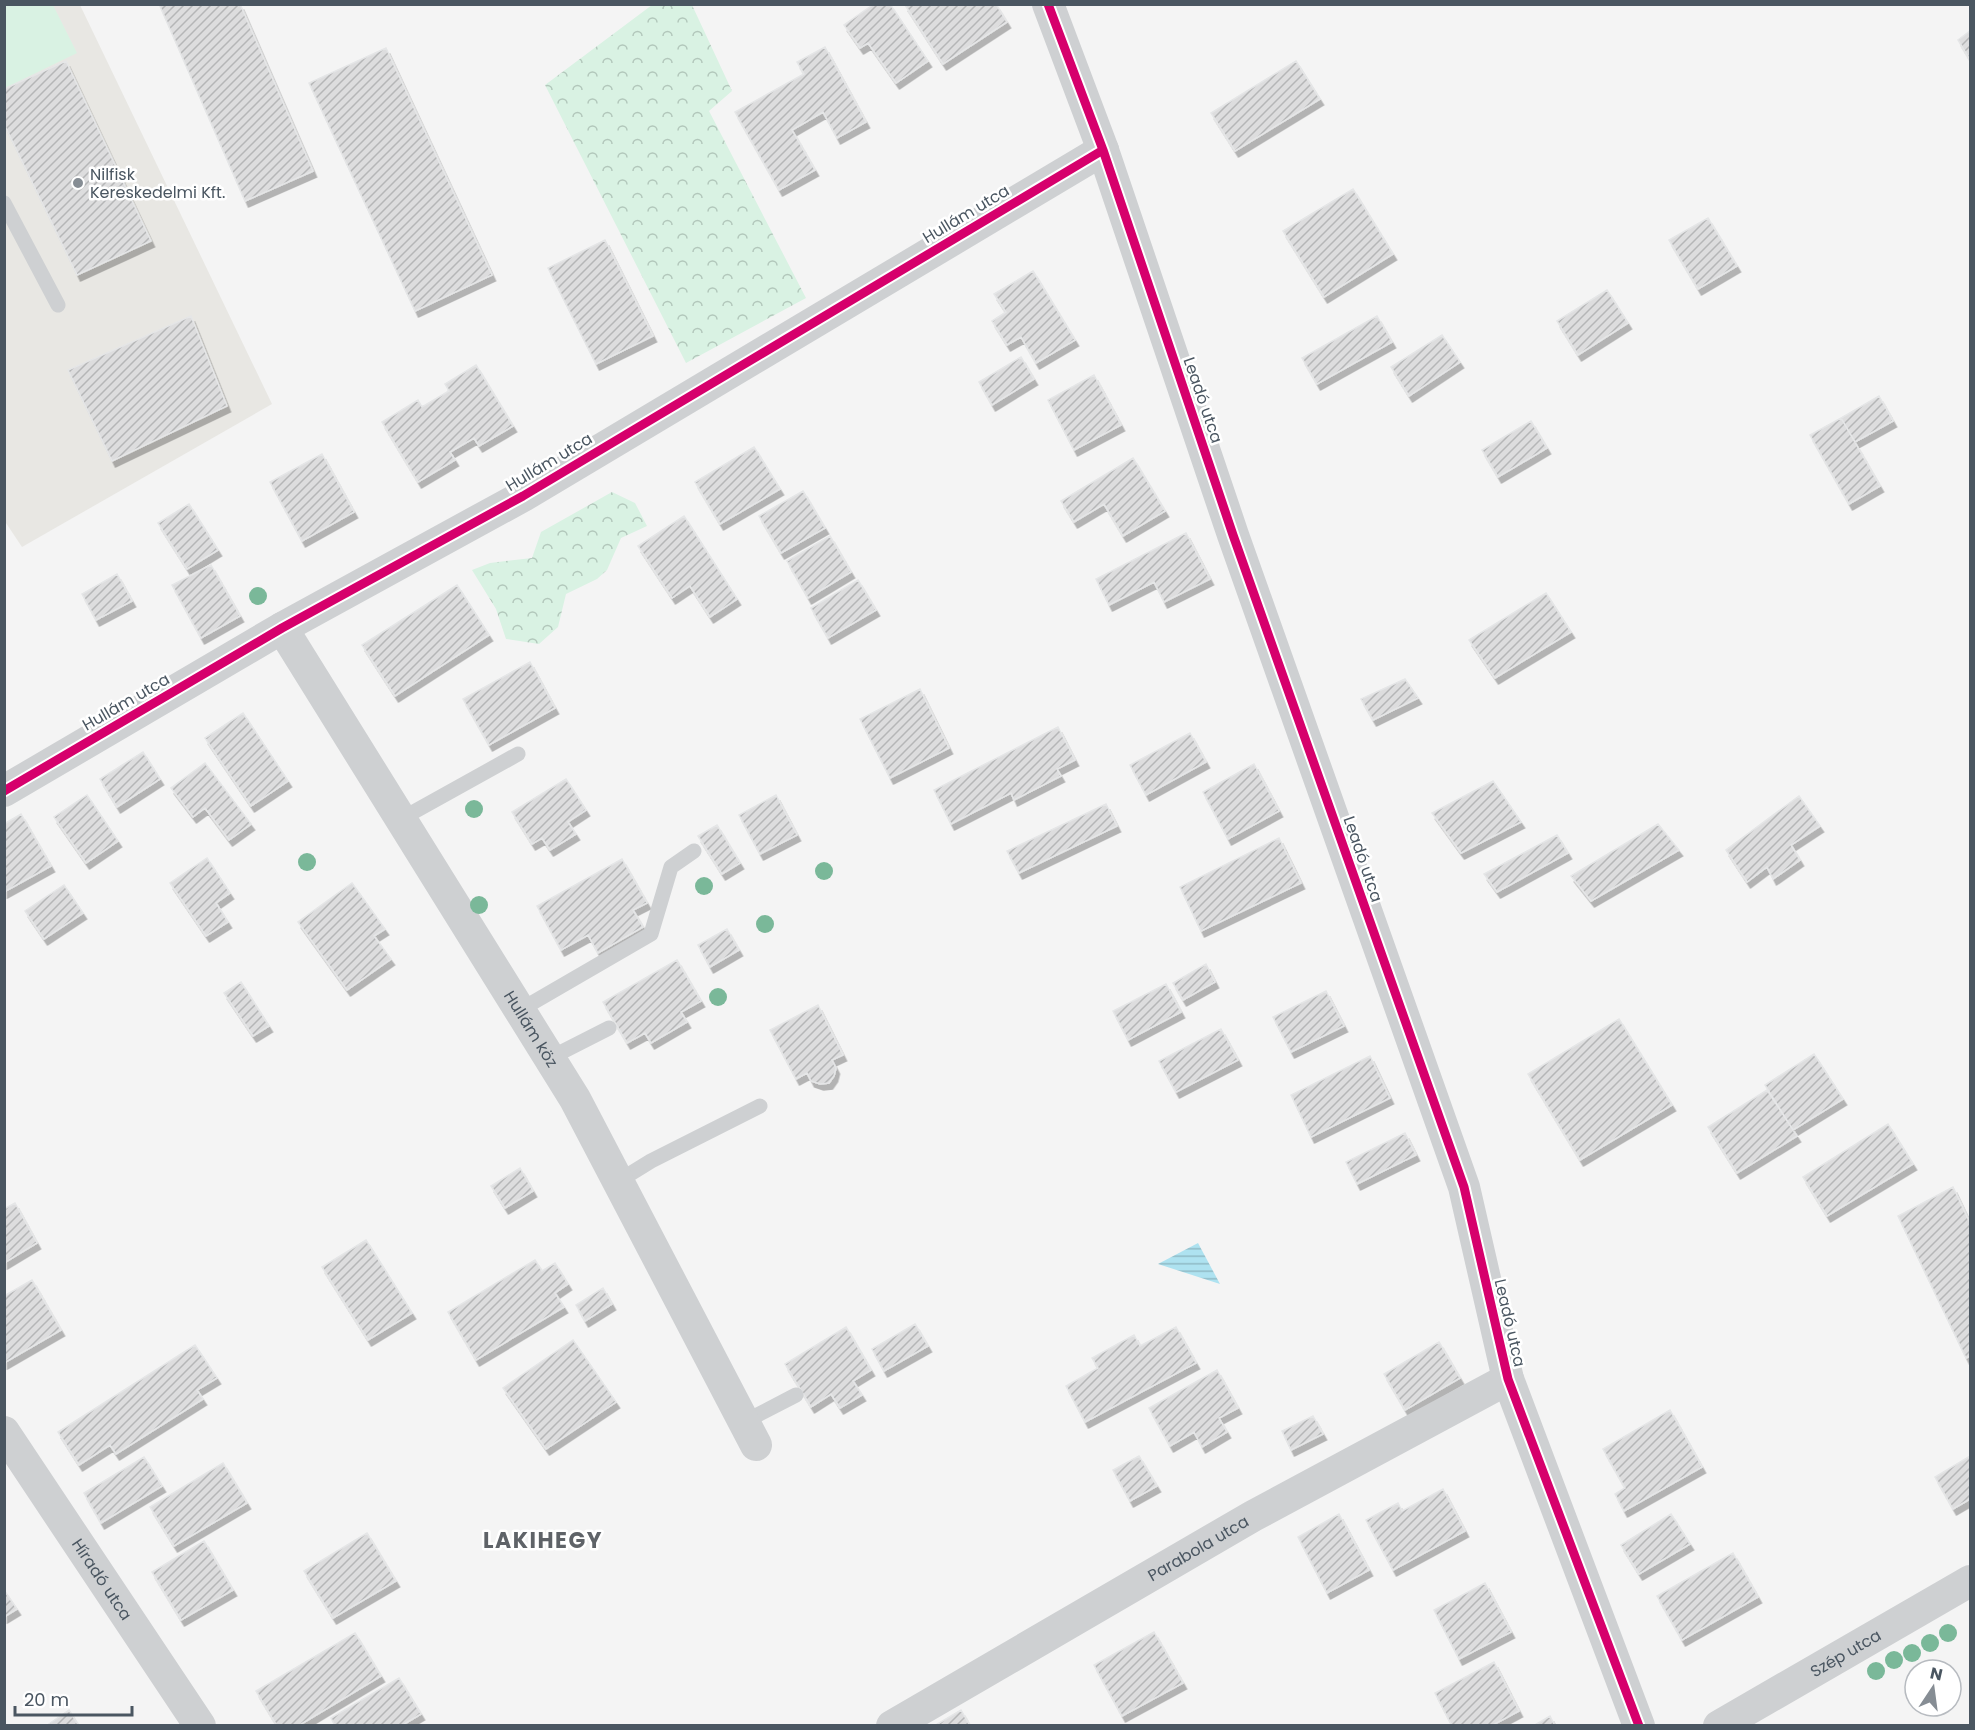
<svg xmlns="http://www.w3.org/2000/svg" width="1975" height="1730" font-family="Poppins,sans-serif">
  <defs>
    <pattern id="forest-crowns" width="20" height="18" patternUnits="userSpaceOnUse" patternTransform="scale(1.5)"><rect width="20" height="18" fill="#d9f2e3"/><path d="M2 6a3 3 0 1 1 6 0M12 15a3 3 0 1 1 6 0" fill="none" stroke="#b2c7bb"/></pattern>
    <pattern id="water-rules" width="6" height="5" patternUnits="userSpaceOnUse" patternTransform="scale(1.5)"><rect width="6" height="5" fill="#aee2f0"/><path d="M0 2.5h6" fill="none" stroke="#90bac6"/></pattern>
    <pattern id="building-hatch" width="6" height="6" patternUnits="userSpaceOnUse" patternTransform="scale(1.5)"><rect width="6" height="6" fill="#ddddde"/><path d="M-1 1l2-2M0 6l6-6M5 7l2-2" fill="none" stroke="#b5b6b7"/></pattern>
    <filter id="shadow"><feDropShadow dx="3.5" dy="6" stdDeviation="0" flood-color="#0004"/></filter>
  </defs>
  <rect width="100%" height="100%" fill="#f4f4f4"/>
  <path fill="#e8e7e3" d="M4 5H80L272 404 22 547 4 520Z"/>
  <path fill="#d9f2e3" d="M5 4 53 5 77 53 5 88Z"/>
  <path fill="url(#forest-crowns)" d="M652 5H692L732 91 709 111 806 298 686 363 545 85Z
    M612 492 635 503 647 526 621 538 607 570 597 579 566 594 558 627 539 644 506 639 496 609 472 570 490 563 532 558 541 532Z"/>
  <path fill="url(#water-rules)" d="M1198 1243 1220 1284 1158 1264Z"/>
  <path fill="url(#building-hatch)" stroke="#e5e6e7" stroke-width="1.5" filter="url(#shadow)" d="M159 4H240L313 171 245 201Z
    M874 4H890L928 61 896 83 868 43 860 48 844 25Z
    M906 4H996L1007 22 943 64 905 5Z
    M1970 31V60L1958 40Z
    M825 47 866 122 837 138 823 112 792 130 815 170 779 190 735 112 804 74 797 62Z
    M386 48 492 275 415 311 309 83Z
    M66 61 151 241 77 275 4 124V89Z
    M1296 61 1320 99 1235 151 1211 113Z
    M1353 189 1393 254 1324 297 1283 231Z
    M1708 218 1737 266 1698 289 1669 240Z
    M605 240 653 336 596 364 548 268Z
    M1033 271 1075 340 1036 363 1021 337 1007 345 992 321 1006 312 994 294Z
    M1607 290 1628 323 1578 355 1557 321Z
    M191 316 227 406 112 461 68 370Z
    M1377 316 1392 342 1317 384 1302 358Z
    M1442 335 1460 362 1409 396 1391 367Z
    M1021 357 1034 379 992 405 979 382Z
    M476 365 513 426 479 446 474 438 450 452 455 460 418 482 382 422 418 400 422 407 449 391 445 384Z
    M1094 375 1121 425 1074 450 1048 400Z
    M1879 396 1893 421 1855 442 1841 418Z
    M1841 418 1880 486 1849 504 1810 435Z
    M1531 421 1547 448 1498 477 1482 450Z
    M754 447 780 489 720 524 695 482Z
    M322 454 354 512 302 541 270 482Z
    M1133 458 1165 511 1123 536 1104 504 1074 522 1061 501Z
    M803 491 825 528 781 553 759 516Z
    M189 504 218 550 187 569 158 523Z
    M684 516 737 599 710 617 690 586 672 598 638 546Z
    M1186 533 1210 579 1164 602 1154 582 1109 605 1096 579Z
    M830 536 851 572 808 598 787 561Z
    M211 565 240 616 201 638 172 585Z
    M117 574 132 601 96 620 82 594Z
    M858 580 876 610 828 638 811 608Z
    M457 585 489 635 395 696 362 645Z
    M1546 593 1571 632 1495 678 1469 640Z
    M530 662 555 708 489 745 463 699Z
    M1405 679 1418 698 1373 720 1361 699Z
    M920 689 949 748 890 778 860 719Z
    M243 713 288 781 251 806 205 738Z
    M1058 727 1075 760 1057 769 1061 776 1014 800 1011 793 951 824 934 790Z
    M1190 733 1206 762 1146 795 1130 765Z
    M143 752 160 779 117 807 100 779Z
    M205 763 251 824 229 840 205 808 193 817 171 788Z
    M1254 764 1279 811 1228 839 1203 792Z
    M566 779 586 810 568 822 576 834 550 850 542 838 532 844 512 812Z
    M1493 781 1521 822 1461 853 1432 813Z
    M87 795 118 841 86 863 54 817Z
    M776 795 797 835 760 854 739 815Z
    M1799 796 1820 826 1791 845 1800 860 1773 879 1767 867 1747 882 1726 850Z
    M1106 804 1117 826 1019 873 1007 851Z
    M21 814 51 866 4 892V824Z
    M1658 824 1679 850 1591 901 1571 876Z
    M717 825 740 863 722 874 698 836Z
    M1557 835 1568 853 1497 892 1484 874Z
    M1279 838 1301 883 1201 931 1180 887Z
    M207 858 230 893 216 903 228 922 206 936 170 883Z
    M622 859 647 903 633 910 643 927 598 953 588 935 561 950 537 906Z
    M352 883 385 929 374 936 391 959 347 990 298 922Z
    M64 885 83 913 44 939 25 911Z
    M727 929 739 950 710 967 698 945Z
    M677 960 701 1001 681 1012 687 1022 651 1043 645 1033 627 1043 603 1002Z
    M1206 964 1215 982 1183 1000 1173 983Z
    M241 982 269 1026 253 1036 224 993Z
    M1166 984 1181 1012 1128 1040 1113 1011Z
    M1326 991 1344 1026 1291 1052 1273 1017Z
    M818 1005 843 1055 832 1060 836 1068 834 1076 829 1083 820 1084 811 1081 807 1073 796 1079 770 1030Z
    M1619 1019 1672 1105 1580 1160 1528 1074Z
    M1221 1029 1238 1060 1176 1092 1159 1061Z
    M1814 1054 1843 1099 1793 1130 1765 1085Z
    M1370 1056 1390 1098 1311 1137 1291 1095Z
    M1767 1090 1797 1136 1737 1173 1708 1127Z
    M1888 1124 1913 1164 1827 1216 1803 1177Z
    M1405 1133 1416 1155 1357 1184 1346 1162Z
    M520 1168 533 1191 505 1208 491 1186Z
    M1953 1187 1970 1223V1356L1966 1358 1898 1216Z
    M15 1203 37 1243 4 1263V1209Z
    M366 1240 412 1313 368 1340 322 1267Z
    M535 1260 542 1271 555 1263 568 1284 555 1293 564 1307 476 1360 448 1312Z
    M32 1280 61 1330 4 1363V1296Z
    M603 1288 612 1304 585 1321 576 1305Z
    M915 1324 928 1346 884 1371 872 1349Z
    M846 1327 871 1370 853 1381 862 1395 840 1408 831 1394 811 1407 785 1364Z
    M1176 1327 1196 1363 1085 1422 1066 1386 1098 1368 1092 1358 1134 1335 1140 1346Z
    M573 1340 616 1402 546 1449 503 1388Z
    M1439 1342 1460 1378 1405 1410 1384 1374Z
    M195 1345 217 1378 197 1390 203 1399 116 1454 110 1445 79 1465 58 1432Z
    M1217 1370 1238 1408 1219 1418 1227 1432 1202 1447 1194 1432 1170 1446 1149 1408Z
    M1670 1410 1702 1467 1624 1511 1615 1494 1625 1488 1603 1449Z
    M1313 1416 1323 1434 1291 1450 1282 1431Z
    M1139 1456 1157 1486 1130 1501 1113 1470Z
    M1970 1456V1499L1953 1509 1935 1477Z
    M144 1457 162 1486 101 1523 84 1493Z
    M223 1463 247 1503 174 1546 150 1507Z
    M1443 1489 1465 1531 1393 1570 1366 1520 1398 1503 1402 1511Z
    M1339 1514 1369 1570 1327 1593 1298 1537Z
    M1671 1514 1690 1544 1639 1574 1621 1545Z
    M367 1533 396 1581 333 1618 304 1571Z
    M204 1541 233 1590 181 1620 152 1572Z
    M1733 1553 1758 1597 1682 1640 1657 1596Z
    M1485 1583 1511 1632 1459 1659 1434 1610Z
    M4 1590 17 1609 4 1617Z
    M1154 1632 1183 1683 1122 1716 1094 1665Z
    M355 1633 381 1676 298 1726H277L256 1691Z
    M1494 1662 1519 1711 1491 1726H1452L1435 1693Z
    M399 1678 421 1714 401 1726H335L331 1718Z
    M69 1710 79 1726H46Z
    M961 1710 970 1726H934Z
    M1550 1716 1555 1726H1533Z"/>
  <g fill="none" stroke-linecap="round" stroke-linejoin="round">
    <path stroke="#ced0d2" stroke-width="15" d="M4 203 58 305
      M401 819 518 754
      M520 1010 651 934 671 867 694 851
      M550 1058 609 1028
      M617 1182 651 1161 760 1106
      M744 1422 796 1395"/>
    <g stroke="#ced0d2" stroke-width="32">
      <path d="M1048 4 1103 150 1233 535 1464 1187 1508 1379 1639 1726"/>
      <path id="s1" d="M282 628 575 1099 756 1445"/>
      <path d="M4 791 282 628 523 496 1103 150"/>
      <path id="s2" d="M4 1432 200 1726"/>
      <path id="s3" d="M892 1726 1253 1516 1508 1379"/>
      <path id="s4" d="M1719 1726 1970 1581"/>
    </g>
    <g stroke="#fff" stroke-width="13">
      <path id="cycleway" d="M1048 4 1103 150 1233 535 1464 1187 1508 1379 1639 1726
        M4 791 282 628 523 496 1103 150"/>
    </g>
    <use href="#cycleway" stroke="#d6006c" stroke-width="9"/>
  </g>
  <g fill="#7ab899">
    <circle cx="258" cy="596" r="9"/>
    <circle cx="474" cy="809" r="9"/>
    <circle cx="307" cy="862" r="9"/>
    <circle cx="824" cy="871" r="9"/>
    <circle cx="704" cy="886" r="9"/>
    <circle cx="479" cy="905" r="9"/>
    <circle cx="765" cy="924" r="9"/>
    <circle cx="718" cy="997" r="9"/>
    <circle cx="1948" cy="1633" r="9"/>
    <circle cx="1930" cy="1643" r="9"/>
    <circle cx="1912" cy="1653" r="9"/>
    <circle cx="1894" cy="1660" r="9"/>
    <circle cx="1876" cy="1671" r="9"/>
  </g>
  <circle fill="#868d94" stroke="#fff" stroke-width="2" cx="78" cy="183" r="6"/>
  <g text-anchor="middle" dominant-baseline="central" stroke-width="5" stroke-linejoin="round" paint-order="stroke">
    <g font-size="16" fill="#4a5661" stroke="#fff" text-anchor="start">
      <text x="90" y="174">Nilfisk<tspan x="90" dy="18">Kereskedelmi Kft.</tspan></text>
    </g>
    <g font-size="16" fill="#4a5661" stroke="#fff">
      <text transform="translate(966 214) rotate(-31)">Hullám utca</text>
      <text transform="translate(1203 400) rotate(71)">Leadó utca</text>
      <text transform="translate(549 462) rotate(-31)">Hullám utca</text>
      <text transform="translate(126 702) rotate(-30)">Hullám utca</text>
      <text transform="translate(1363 859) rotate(71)">Leadó utca</text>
      <text stroke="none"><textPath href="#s1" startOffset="472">Hullám köz</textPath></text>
      <text transform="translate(1510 1323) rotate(77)">Leadó utca</text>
      <text stroke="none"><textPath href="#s3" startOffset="354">Parabola utca</textPath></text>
      <text stroke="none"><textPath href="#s2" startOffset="177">Híradó utca</textPath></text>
      <text stroke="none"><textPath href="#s4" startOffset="146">Szép utca</textPath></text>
    </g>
    <g font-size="22" font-weight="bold" letter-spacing="1.5" fill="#5f6368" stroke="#fff">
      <text x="543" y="1540">LAKIHEGY</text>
    </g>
  </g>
  <rect width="1975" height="1730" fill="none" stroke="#4a5661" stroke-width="12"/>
  <g transform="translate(1933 1688) rotate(13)"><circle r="28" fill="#ffffff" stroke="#b7bbc0" stroke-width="1.5"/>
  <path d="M0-4.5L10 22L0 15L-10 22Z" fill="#868d94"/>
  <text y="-9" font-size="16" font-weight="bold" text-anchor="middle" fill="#4a5661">N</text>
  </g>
  <path d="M15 1706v9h117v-9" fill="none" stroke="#4a5661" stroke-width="3"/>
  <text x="24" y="1706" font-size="18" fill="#4a5661" stroke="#ffffff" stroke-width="4.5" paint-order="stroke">20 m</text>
</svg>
